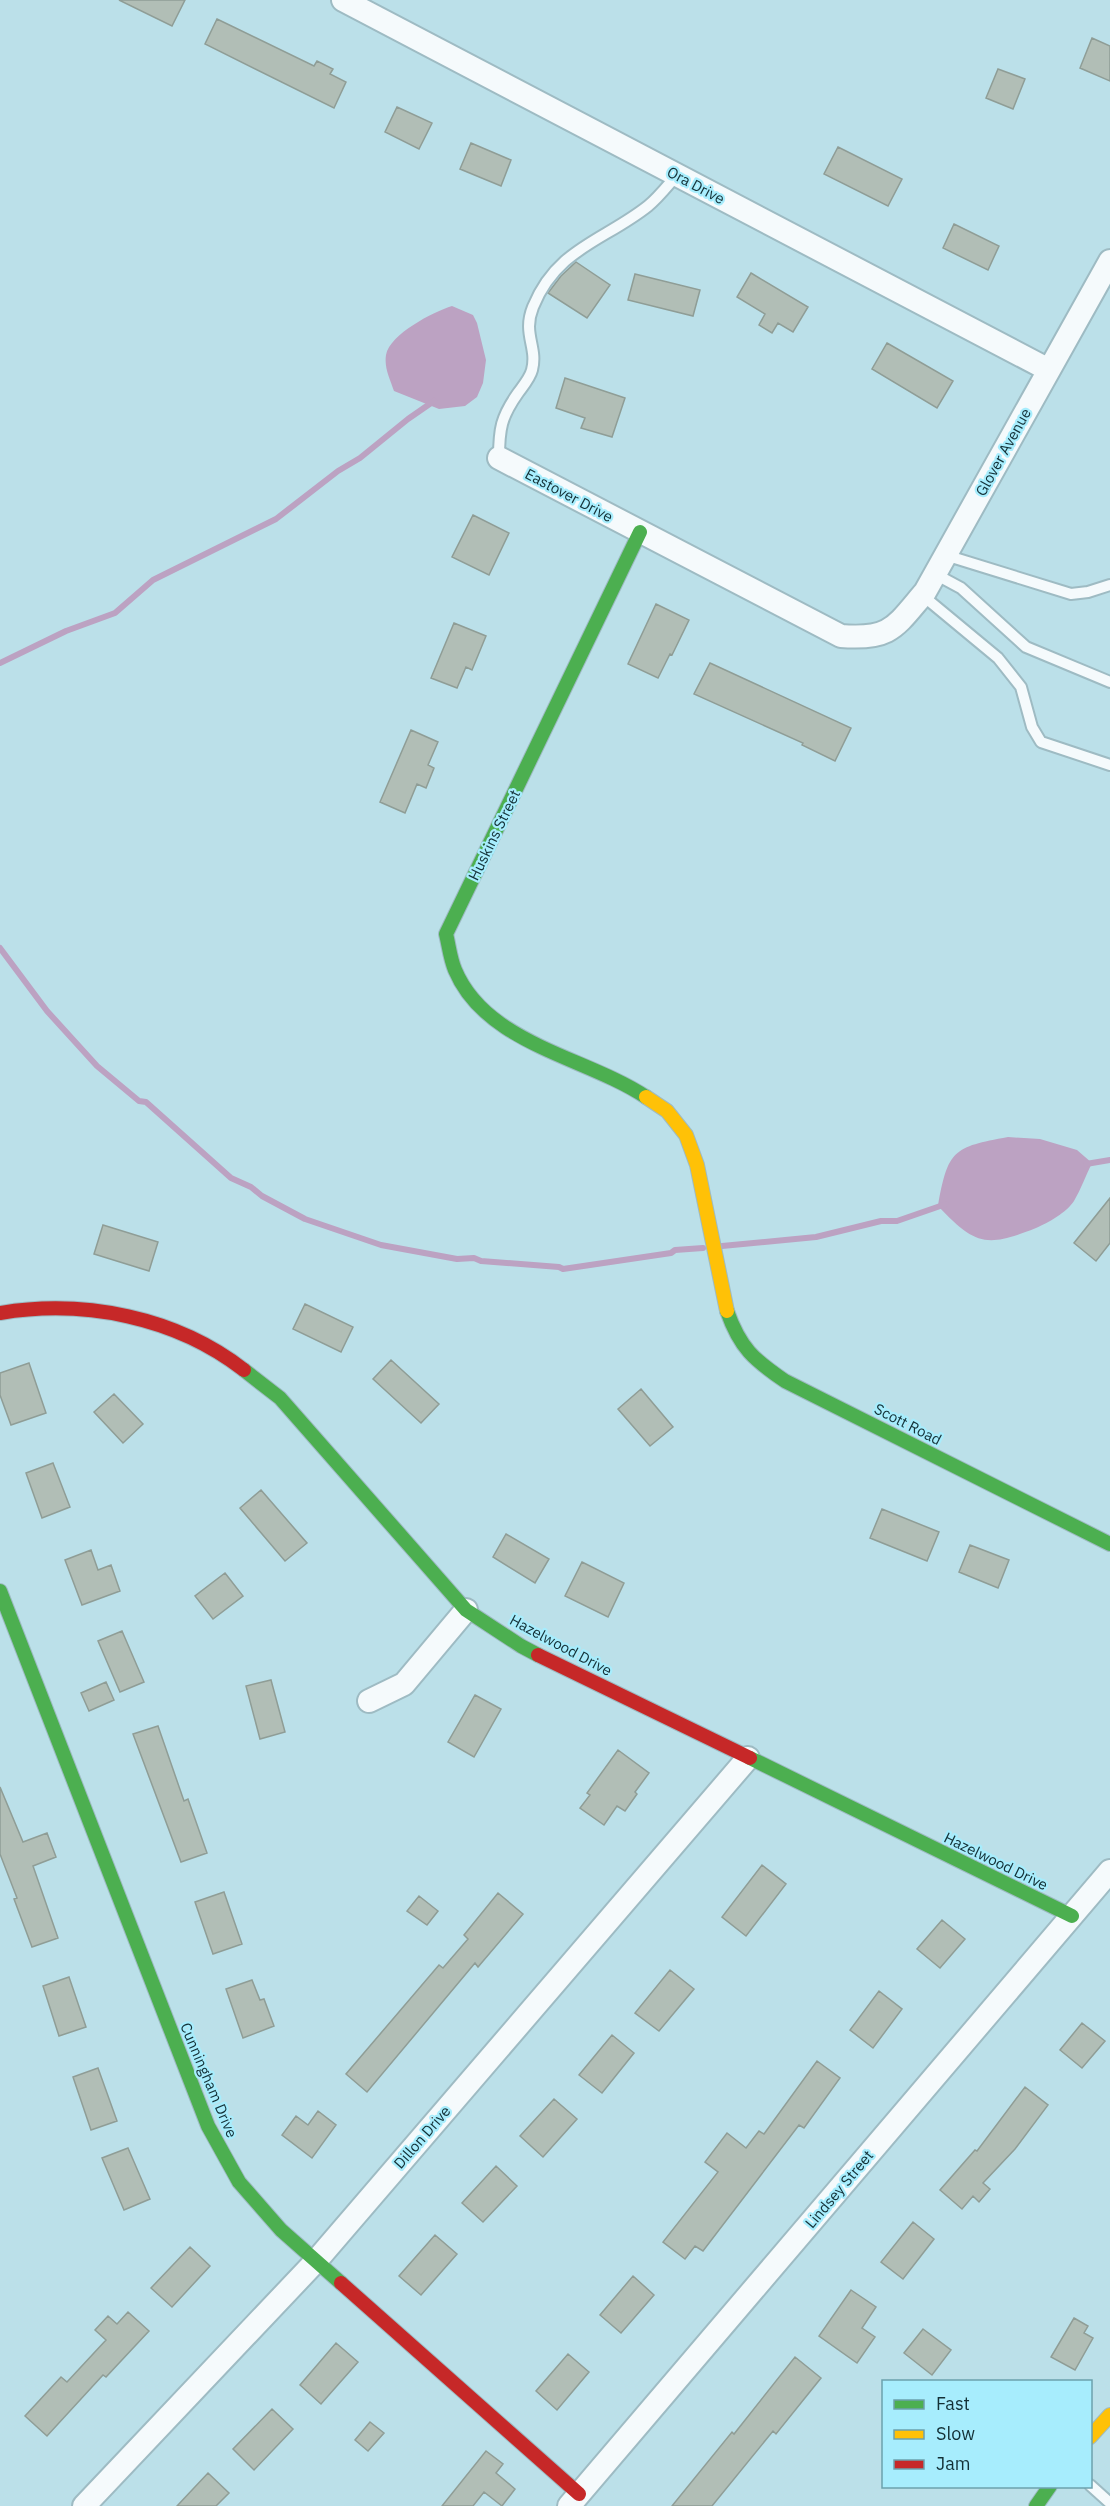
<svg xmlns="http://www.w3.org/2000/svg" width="1110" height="2506" font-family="'IBM Plex Sans',sans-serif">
  <rect width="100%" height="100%" fill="#bbe0e9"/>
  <path fill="#bca2c2" d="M452 306 473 315 477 323 486 360 483 383 477 397 465 406 439 409 394 391C390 379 384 368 386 355 390 334 433 312 452 306Z
    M1008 1137 1040 1139 1077 1150 1092 1163C1086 1175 1081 1189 1074 1201 1067 1212 1048 1223 1036 1228 986 1248 975 1245 938 1206 948 1150 953 1147 1008 1137Z"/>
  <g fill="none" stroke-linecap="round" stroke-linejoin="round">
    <path stroke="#bca2c2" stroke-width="6" d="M0 663 66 631 115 613 153 580 276 519 338 471 360 458 408 419 434 401
      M0 948 47 1011 97 1066 139 1101 146 1102 231 1178 251 1187 262 1196 305 1219 381 1245 457 1259 474 1258 481 1261 559 1267 563 1269 671 1253 675 1250 703 1248
      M1086 1164 1110 1160
      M722 1246 816 1237 881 1221H897L946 1204"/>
  </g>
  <path fill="#b1beb6" stroke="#8f9d96" stroke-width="1.5" d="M119 0H185L172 26Z
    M217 19 314 66 317 61 333 69 330 74 346 82 334 108 205 44Z
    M1092 38 1110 46V81L1080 68Z
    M998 69 1025 79 1013 109 986 98Z
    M397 107 432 123 419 149 385 132Z
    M471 143 511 160 501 186 460 169Z
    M838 147 902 179 888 206 824 174Z
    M954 224 999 246 988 270 943 248Z
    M576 262 610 285 587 318 548 293 561 276Z
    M751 273 808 307 793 332 778 323 772 333 759 325 765 314 737 297Z
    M635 274 700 290 693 316 628 300Z
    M887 343 953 381 937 408 872 369Z
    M565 378 625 398 612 437 581 428 585 418 556 408Z
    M473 515 509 533 489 575 452 557Z
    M656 604 689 620 672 655 670 654 658 678 628 664Z
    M454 623 486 636 472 670 466 667 457 688 431 678Z
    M710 663 851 728 835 761 802 745 803 743 694 694Z
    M411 730 438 742 428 765 434 768 426 788 417 784 405 813 380 802Z
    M1110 1198V1243L1096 1261 1074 1243Z
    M103 1225 158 1242 149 1271 94 1254Z
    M305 1304 353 1327 341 1352 293 1329Z
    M391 1360 439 1404 421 1423 373 1379Z
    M29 1363 46 1413 11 1425 0 1395V1373Z
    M641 1389 673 1427 650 1446 618 1409Z
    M114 1394 143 1424 123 1443 94 1412Z
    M53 1463 70 1507 42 1518 26 1473Z
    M261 1490 307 1543 285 1561 240 1508Z
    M882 1509 939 1532 927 1561 870 1538Z
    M506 1534 549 1559 535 1583 493 1557Z
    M970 1545 1009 1560 998 1588 959 1572Z
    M91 1550 98 1570 111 1565 120 1591 82 1605 65 1560Z
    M582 1562 624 1583 608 1617 565 1596Z
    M225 1573 243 1596 213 1619 195 1596Z
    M122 1631 144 1682 120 1692 98 1641Z
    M271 1680 285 1732 260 1739 246 1686Z
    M106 1682 114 1700 89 1711 81 1693Z
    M475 1695 501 1709 474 1757 448 1742Z
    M158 1726 184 1801 188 1799 207 1853 181 1862 133 1734Z
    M618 1750 649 1773 635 1792 637 1794 625 1811 617 1806 604 1825 580 1808 590 1795 587 1793Z
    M0 1787 23 1842 47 1833 56 1857 33 1866 58 1938 32 1947 14 1899 17 1898 0 1854Z
    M762 1865 786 1884 746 1936 722 1917Z
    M224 1892 242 1944 213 1954 195 1902Z
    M498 1893 523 1914 478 1967 475 1963 367 2092 346 2074 439 1965 443 1968 468 1939 464 1935Z
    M419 1896 438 1911 427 1925 407 1911Z
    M942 1920 965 1939 940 1968 917 1949Z
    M670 1970 694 1989 659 2031 635 2013Z
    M69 1977 86 2027 59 2036 43 1986Z
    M252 1980 260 2000 264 1999 274 2026 243 2038 226 1989Z
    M879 1991 902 2009 873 2048 850 2030Z
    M1082 2023 1105 2041 1082 2068 1060 2050Z
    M612 2035 634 2053 602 2093 579 2075Z
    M817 2061 840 2078 804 2128 799 2125 703 2251 695 2246 685 2259 663 2242 718 2172 705 2162 727 2133 746 2148 759 2131 764 2134Z
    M98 2068 117 2121 91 2130 73 2077Z
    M1025 2087 1048 2105 1015 2149 983 2183 990 2189 979 2202 973 2196 962 2209 940 2190 975 2150 977 2151Z
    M554 2099 577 2119 543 2157 520 2136Z
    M318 2111 336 2125 312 2158 282 2135 296 2116 308 2125Z
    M128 2148 150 2199 124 2210 102 2158Z
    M496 2166 517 2186 483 2222 462 2203Z
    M913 2222 934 2239 903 2279 881 2262Z
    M435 2235 457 2254 421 2295 399 2276Z
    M190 2247 210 2266 172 2307 151 2288Z
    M633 2276 654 2295 621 2333 600 2315Z
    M851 2290 876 2307 862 2328 875 2337 857 2363 819 2336Z
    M128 2312 149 2331 106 2377 103 2375 47 2436 25 2416 61 2377 67 2382 106 2340 95 2330 108 2316 117 2324Z
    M1074 2318 1088 2326 1084 2333 1093 2338 1075 2370 1051 2357Z
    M923 2329 951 2350 932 2375 904 2353Z
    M336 2343 358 2362 321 2404 300 2385Z
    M568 2354 589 2372 557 2410 536 2391Z
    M795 2357 821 2378 776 2434 773 2431 712 2506H672L732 2432 734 2434Z
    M272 2409 293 2429 254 2470 233 2449Z
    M370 2422 384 2433 368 2451 355 2440Z
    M486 2451 503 2464 496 2473 515 2489 502 2506 484 2492 473 2506H442Z
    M208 2473 229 2493 216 2506H177Z"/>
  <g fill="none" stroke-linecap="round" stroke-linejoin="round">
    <g stroke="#9ebbc3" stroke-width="14">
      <path id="lane" d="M499 458C499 429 501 417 518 393 523 386 530 378 532 370 538 347 522 334 533 307 557 248 604 241 648 206 659 197 668 185 677 175
        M945 555 1071 594 1088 592 1110 585
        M935 574 961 588 1026 647 1110 682
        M922 595 998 658 1021 687 1032 727 1041 742 1110 765
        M1090 2485 1110 2503"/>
    </g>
    <g stroke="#9ebbc3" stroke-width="26">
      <path id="street" d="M343 0 1049 370
        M499 458 841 636C891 640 895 627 925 592L1110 261
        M369 1701 404 1684 466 1610
        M84 2506 316 2261 748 1758
        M569 2506 1110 1871"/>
    </g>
    <g stroke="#9ebbc3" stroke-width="16">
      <path id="fast" d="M640 532 446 934C449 946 450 958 455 970 486 1044 586 1057 646 1097
        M727 1311C740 1348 754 1360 785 1381L1110 1544
        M244 1370 280 1398 466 1610 521 1646 538 1655
        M0 1591 208 2126 239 2182 281 2230 341 2283
        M750 1758 1072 1916
        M1036 2506 1050 2486"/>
    </g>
    <g stroke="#9ebbc3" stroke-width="16">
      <path id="slow" d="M646 1097 667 1111 686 1135 697 1165 727 1311
        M1090 2437 1110 2415"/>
    </g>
    <g stroke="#9ebbc3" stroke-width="16">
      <path id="jam" d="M0 1313C84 1299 176 1317 244 1370
        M538 1655 750 1758
        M341 2283 579 2494"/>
    </g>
    <use href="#lane" stroke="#f5fafc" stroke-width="10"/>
    <use href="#street" stroke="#f5fafc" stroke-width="22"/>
    <use href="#fast" stroke="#4caf50" stroke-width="14"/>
    <use href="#slow" stroke="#ffc107" stroke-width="14"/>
    <use href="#jam" stroke="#c62828" stroke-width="14"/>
  </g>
  <g text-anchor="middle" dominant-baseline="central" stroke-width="4.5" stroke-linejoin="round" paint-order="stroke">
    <g font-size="15" fill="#133036" stroke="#a7edfd">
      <text transform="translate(696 185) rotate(28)">Ora Drive</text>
      <text transform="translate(1003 452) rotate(-61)">Glover Avenue</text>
      <text transform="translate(569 495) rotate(28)">Eastover Drive</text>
      <text transform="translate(494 835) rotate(-64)">Huskins Street</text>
      <text transform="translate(908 1424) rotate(27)">Scott Road</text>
      <text transform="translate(561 1645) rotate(28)">Hazelwood Drive</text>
      <text transform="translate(996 1861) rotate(26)">Hazelwood Drive</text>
      <text transform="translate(209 2080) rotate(67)">Cunningham Drive</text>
      <text transform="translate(422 2137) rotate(-49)">Dillon Drive</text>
      <text transform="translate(839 2189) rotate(-50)">Lindsey Street</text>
    </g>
  </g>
  <rect x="882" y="2380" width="210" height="108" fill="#a7edfd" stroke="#6ca1ad" stroke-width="1.5"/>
  <rect x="894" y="2400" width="30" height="9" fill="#4caf50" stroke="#6ca1ad" stroke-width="1.5"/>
  <text x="936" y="2410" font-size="18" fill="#133036">Fast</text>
  <rect x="894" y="2430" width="30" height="9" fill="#ffc107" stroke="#6ca1ad" stroke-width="1.5"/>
  <text x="936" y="2440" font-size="18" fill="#133036">Slow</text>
  <rect x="894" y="2460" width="30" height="9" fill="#c62828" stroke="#6ca1ad" stroke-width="1.5"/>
  <text x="936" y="2470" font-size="18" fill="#133036">Jam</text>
</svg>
